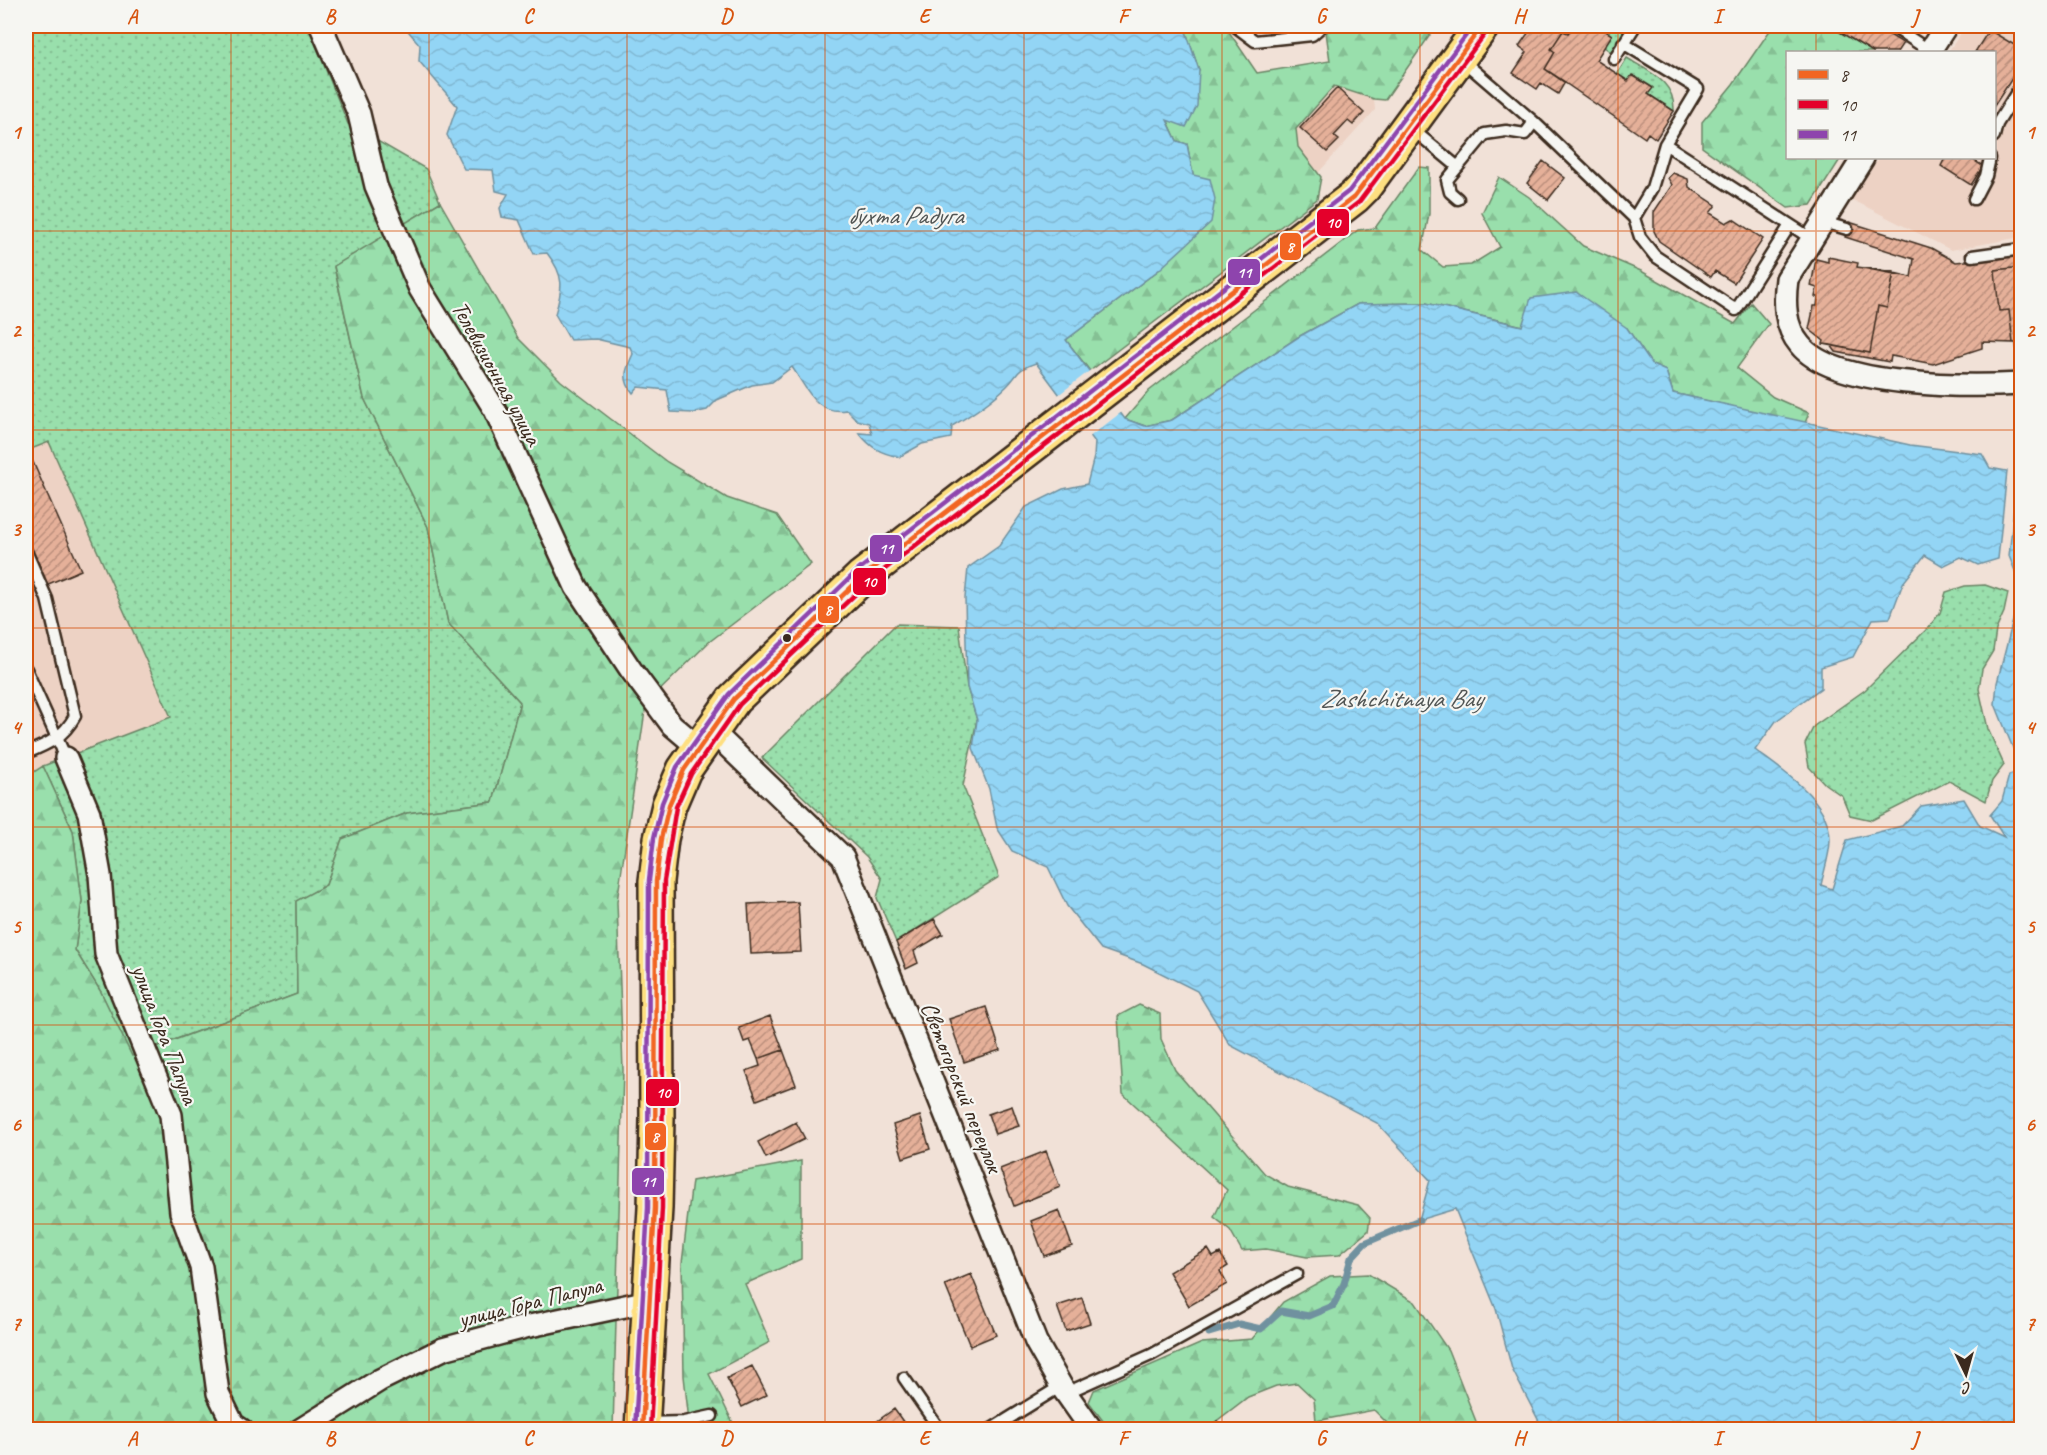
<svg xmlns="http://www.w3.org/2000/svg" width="2047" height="1455" font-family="Caveat,sans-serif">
  <defs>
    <pattern id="grass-dots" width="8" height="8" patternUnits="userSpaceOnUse" patternTransform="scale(1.5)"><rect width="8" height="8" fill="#99dfac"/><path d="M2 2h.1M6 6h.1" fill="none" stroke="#85c094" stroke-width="1.8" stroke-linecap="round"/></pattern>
    <pattern id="forest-firs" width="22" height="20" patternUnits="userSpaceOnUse" patternTransform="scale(1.5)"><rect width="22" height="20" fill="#99dfac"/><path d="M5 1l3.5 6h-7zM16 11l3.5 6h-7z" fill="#85c094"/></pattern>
    <pattern id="water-waves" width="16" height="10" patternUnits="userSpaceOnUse" patternTransform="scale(1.5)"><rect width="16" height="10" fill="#93d5f5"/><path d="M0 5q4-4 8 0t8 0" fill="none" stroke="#80b7d2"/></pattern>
    <pattern id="building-hatch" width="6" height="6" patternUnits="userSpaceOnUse" patternTransform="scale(1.5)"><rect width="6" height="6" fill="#e5b099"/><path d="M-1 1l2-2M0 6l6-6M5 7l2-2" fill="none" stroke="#bb8f7c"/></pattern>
  </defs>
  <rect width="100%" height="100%" fill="#f1e1d7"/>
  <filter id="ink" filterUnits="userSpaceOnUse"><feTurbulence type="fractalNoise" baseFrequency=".0167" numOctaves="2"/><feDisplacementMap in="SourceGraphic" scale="12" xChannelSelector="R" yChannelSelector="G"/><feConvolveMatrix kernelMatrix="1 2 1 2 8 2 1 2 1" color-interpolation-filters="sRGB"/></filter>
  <g filter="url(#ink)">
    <path fill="#edd2c4" d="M1966 26H2021V237L1951 250 1851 199 1879 158H1994V52H1948Z
      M1334 85 1374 99 1375 110 1318 173 1298 147 1296 129Z
      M49 442 171 717 43 766 26 777V451Z"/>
    <path fill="url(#grass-dots)" stroke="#6a8465" stroke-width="1.5" d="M26 26H308L348 124 426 169 440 202 334 267 364 398 428 527 448 623 520 702 493 802 407 813 342 839 326 885 296 902 297 994 131 1056 101 992 75 950 82 901 73 831 43 766 171 717 49 442 26 451Z
      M1611 26H1629L1611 52 1604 47Z
      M1627 58C1649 72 1675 81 1674 111L1648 94 1652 87 1633 75 1628 81 1617 74Z
      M1985 585 2008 593 2004 612 1996 630 1993 651 1982 669 1979 689 1988 729 2004 765 1992 781 1986 801 1949 781 1872 820 1850 815 1842 796 1825 784 1809 767 1805 744 1814 726 1865 690 1927 629 1940 613 1946 592 1965 586Z
      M896 624 959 626 967 687 977 720 963 786 999 877 896 942 877 898 882 879 867 857 762 758Z"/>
    <path fill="url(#forest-firs)" stroke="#6a8465" stroke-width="1.5" d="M1184 26H1225L1257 73 1330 61 1326 32 1342 26H1429L1430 35 1385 100 1374 99 1334 86 1296 129 1298 147 1321 177 1317 199 1090 371 1066 340 1160 269 1193 175 1187 144 1177 141 1167 119 1199 70Z
      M1773 26H1830L1873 52H1788V158H1841L1811 205 1788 208 1702 147V122L1733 84Z
      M1419 167 1429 168V214L1422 250 1443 267 1471 265 1500 247 1482 213 1499 177 1529 197 1583 246 1641 271 1735 324 1751 303 1769 324 1737 368 1773 397 1809 413 1805 423 1673 393 1666 371 1652 365 1627 328 1523 326 1426 303 1358 304 1300 336 1172 420 1145 426 1125 419 1149 391 1358 230 1375 228Z
      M440 202 518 338 561 381 667 462 727 498 777 515 811 564 709 642 646 704 617 902 623 1070 613 1429H26V777L43 766 73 831 82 901 75 950 101 992 132 1056 297 994 296 901 326 885 342 839 407 813 493 802 520 702 448 623 428 527 364 398 334 266Z
      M1139 1005 1160 1014 1161 1039 1175 1070 1265 1174 1288 1187 1358 1205 1370 1218 1368 1231 1339 1255 1307 1257 1266 1249 1242 1251 1230 1230 1214 1217 1227 1190 1123 1094 1118 1016Z
      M801 1161V1259L745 1284 770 1342 709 1374 736 1429 690 1430 684 1376 682 1263 692 1181Z
      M1368 1274 1415 1302 1448 1350 1479 1429H1393L1374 1410 1316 1421 1314 1399 1297 1383 1276 1386 1248 1397 1206 1429H1109L1089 1402 1094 1390 1202 1343 1252 1339 1283 1302 1330 1276Z"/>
    <path fill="url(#water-waves)" stroke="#70919f" stroke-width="1.5" d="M404 26H1184L1199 70 1197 106 1186 127 1167 120 1177 141 1187 144 1193 175 1210 179 1215 199 1211 222 1160 269 1066 340 1125 419 1145 426 1172 420 1300 336 1358 304 1426 303 1522 326 1531 298 1576 292 1627 328 1652 365 1666 371 1673 393 1910 445 1982 454 1990 468 2007 471 1998 559 1978 565 1961 557 1943 566 1925 555 1903 583 1890 618 1873 619 1853 657 1821 667V688L1776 721 1755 750C1784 772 1830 800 1830 840 1830 854 1824 871 1821 885L1832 889 1847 840 1902 826 1921 806 1964 799 1980 826 2004 837 1990 815 2002 801 2009 775 2021 771V1429H1543L1512 1369 1496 1309 1455 1209 1419 1220 1430 1180 1377 1123 1230 1045 1197 991 1143 964 1101 949 1067 906 1048 867 1012 851 997 828 989 789 973 748 977 720 967 687 965 598 968 568 999 546 1026 507 1063 489 1087 484 1094 457 1095 442 1036 363C1015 370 1020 373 1007 386 991 402 971 415 952 426L951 438 922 444 899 457C880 453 871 448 859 433L872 434 869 423 857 420 847 410C816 415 808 390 792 367L772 382 752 385 717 400 707 410 694 413 671 412 667 390 638 387 633 393C621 379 626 369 633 354L630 347 596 339 570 340 555 314C563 288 565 276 547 253L534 254 519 220 502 217 500 208 508 194 496 191 493 170 464 169 447 135 457 106 419 61 420 45Z
      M2021 467V586L2009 556 2018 470Z
      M2021 589V768L1995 704 1997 683Z"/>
    <path fill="#f1e1d7" d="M1092 369 1123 411 1088 438 1057 396Z"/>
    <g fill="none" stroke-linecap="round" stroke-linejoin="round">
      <path stroke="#70919f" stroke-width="7" d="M1209 1333 1239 1324 1261 1329 1281 1311 1309 1316 1333 1306 1344 1284 1351 1258 1365 1243 1419 1220"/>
    </g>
    <path fill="url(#building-hatch)" stroke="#3b2a1e" stroke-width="1.5" d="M1533 26H1573L1568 33 1563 31 1551 49 1555 52 1545 69 1565 82 1558 94 1541 83 1537 89 1513 73 1527 52 1519 46Z
      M1573 26H1611L1607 32 1612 35 1596 60 1628 81 1632 75 1653 88 1648 94 1674 111 1656 139 1648 133 1645 138 1545 69 1555 52 1551 49 1563 31 1568 33Z
      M1830 26H1875L1903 43 1897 52H1873Z
      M1989 30 2016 46 2022 38V63L1994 106V52H1975Z
      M1337 88 1364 113 1353 125 1348 121 1334 136 1339 140 1327 152 1300 128Z
      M1945 158H1970L1983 166 1971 185 1941 166Z
      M1543 161 1565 178 1548 200 1527 183Z
      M1673 173 1688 179 1689 187 1716 205 1710 213 1726 223 1733 219 1763 239 1734 283 1715 271 1711 277 1659 241 1654 231V212L1672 185 1668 178Z
      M1849 222 1931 248 1956 262 2022 255V267L1995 270 1999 311 2009 310 2013 343 1982 342V348L1933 364 1891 356 1890 362 1836 352 1831 345 1870 353 1878 306 1887 308 1894 273 1911 277 1914 259 1845 237Z
      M1849 222 1931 248 1956 262 2022 255V352H2017L2016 343 1982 342V348L1933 364 1891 356 1890 362 1836 352 1831 345 1823 344 1824 341 1809 329 1814 306H1817L1818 297H1815L1817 288 1811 286 1816 259 1828 262V257L1858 263 1857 267 1911 277 1914 259 1845 237Z
      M1828 257 1858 263 1857 267 1894 272 1887 308 1878 306 1870 353 1823 344 1824 341 1809 329 1814 306H1817L1818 297H1815L1817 288 1811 286 1816 259 1828 262Z
      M2022 267V352H2017L2016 343H2013L2009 310 1999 311 1995 270Z
      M33 462 81 570 46 585 26 538V465Z
      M798 902 801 952 751 954 748 904Z
      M934 919 943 934 914 951 918 963 906 969 896 942Z
      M986 1007 1000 1050 964 1062 949 1019Z
      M770 1016 783 1050 758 1059 750 1040 744 1042 739 1028Z
      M783 1050 796 1085 757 1100 746 1071 760 1066 758 1059Z
      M1012 1106 1019 1126 995 1134 988 1114Z
      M920 1116 930 1149 903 1158 893 1125Z
      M796 1122 805 1139 766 1158 758 1142Z
      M1046 1151 1060 1187 1014 1206 1000 1169Z
      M1059 1210 1072 1246 1044 1256 1031 1221Z
      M1208 1249 1213 1257 1220 1253 1228 1266 1220 1271 1227 1284 1189 1306 1169 1272Z
      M971 1274 996 1335 970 1346 945 1285Z
      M1082 1298 1090 1323 1066 1331 1057 1306Z
      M752 1366 767 1395 742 1407 727 1378Z
      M894 1409 909 1430H865Z
      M1217 1421 1223 1430H1206Z
      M1316 1421 1326 1430H1309Z"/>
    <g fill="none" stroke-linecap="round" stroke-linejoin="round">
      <g stroke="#3b2a1e" stroke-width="15">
        <path id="service" d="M1235 26 1255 41 1312 35 1322 26
          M1892 26 1930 51
          M2014 26 2022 30
          M1623 43 1698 89 1665 144 1652 188 1634 218
          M1614 59 1635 26
          M1462 60 1534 122 1634 218 1640 237 1655 256 1736 310 1790 225
          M1412 129 1458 167
          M1994 136 1997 124 2022 84
          M1665 144 1812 239
          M1458 199 1450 192 1447 180 1485 134 1506 131 1525 134 1534 122
          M1974 199 1986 176 1990 158
          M1823 222 1847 229
          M1972 256 2022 249
          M26 551 47 599 75 716C63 738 48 744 26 753
          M26 669 66 758
          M904 1378 940 1430
          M1066 1393 1151 1355 1297 1274
          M645 1423 684 1422 712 1416
          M990 1430 1061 1386"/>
      </g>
      <g stroke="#3b2a1e" stroke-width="26">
        <path id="minor" d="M321 26 359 114 376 186 420 289 495 410 576 587 631 670 672 725 699 748
          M1929 52 1946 26
          M1863 158 1787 279C1784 302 1784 326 1800 345 1835 388 1969 387 2022 384
          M711 730 843 857 1036 1342 1061 1386 1092 1430
          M66 758 89 813 100 875 106 954 171 1115 181 1212 201 1267 218 1393 233 1424 242 1430
          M300 1430 380 1380 443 1349 525 1327 649 1301"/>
      </g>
      <g stroke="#3b2a1e" stroke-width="38">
        <path id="primary" d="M642 1430 655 1208 657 1119 656 881 661 839 669 805 684 770 734 699 862 577 1354 197 1364 187 1482 26"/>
      </g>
      <use href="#service" stroke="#f6f6f2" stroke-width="10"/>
      <use href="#minor" stroke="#f6f6f2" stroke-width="21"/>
      <use href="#primary" stroke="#fedf80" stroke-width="33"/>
      <g stroke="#f6f6f2" stroke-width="9">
        <path id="bus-1" d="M642 1430 655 1208 656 881 661 839 669 805 684 770 734 699 862 577 1354 197 1482 26"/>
      </g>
      <g stroke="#f6f6f2" stroke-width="9">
        <path id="bus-2" d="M650 1430 662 1208 664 881 676 807 691 774 740 704 867 583 1359 202 1488 30"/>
      </g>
      <g stroke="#f6f6f2" stroke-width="9">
        <path id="bus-3" d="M635 1430 648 1208 649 880 654 838 662 803 677 767 729 694 857 571 1349 191 1473 26"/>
      </g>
      <use href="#bus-1" stroke="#f26522" stroke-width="4.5"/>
      <use href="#bus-2" stroke="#e4002b" stroke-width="4.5"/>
      <use href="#bus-3" stroke="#8e44ad" stroke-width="4.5"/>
    </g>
  </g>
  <path fill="none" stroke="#d7540e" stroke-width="1.5" stroke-opacity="0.55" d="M231 26V1430M429 26V1430M627 26V1430M825 26V1430M1024 26V1430M1222 26V1430M1420 26V1430M1618 26V1430M1816 26V52M1816 158V1430M26 231H2022M26 430H2022M26 628H2022M26 827H2022M26 1025H2022M26 1224H2022"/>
  <circle fill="#3b2a1e" stroke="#f6f6f2" stroke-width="2" cx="787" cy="638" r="5"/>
  <g text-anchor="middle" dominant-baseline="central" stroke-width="4.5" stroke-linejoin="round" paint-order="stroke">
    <g font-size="24" fill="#3b2a1e" stroke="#f6f6f2">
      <text transform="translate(497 373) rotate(61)">Телевизионная улица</text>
      <text transform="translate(165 1034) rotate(69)">улица Гора Папула</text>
      <text transform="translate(962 1087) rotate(68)">Светогорский переулок</text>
      <text transform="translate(530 1302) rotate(-14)">улица Гора Папула</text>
    </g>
    <g font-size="26" font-style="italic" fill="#515554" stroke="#f6f6f2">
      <text x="905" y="215">бухта Радуга</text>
      <text x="1401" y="698">Zashchitnaya Bay</text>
    </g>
  </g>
  <g stroke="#f6f6f2" stroke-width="2">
    <rect x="1316" y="208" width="34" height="29" rx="6" fill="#e4002b"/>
    <rect x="1279" y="232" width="23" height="29" rx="6" fill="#f26522"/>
    <rect x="1227" y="258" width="34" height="28" rx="6" fill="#8e44ad"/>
    <rect x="869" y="534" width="34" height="29" rx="6" fill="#8e44ad"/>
    <rect x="852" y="567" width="35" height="29" rx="6" fill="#e4002b"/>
    <rect x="817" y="595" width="23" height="29" rx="6" fill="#f26522"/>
    <rect x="645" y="1078" width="35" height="29" rx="6" fill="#e4002b"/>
    <rect x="644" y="1122" width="23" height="29" rx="6" fill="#f26522"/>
    <rect x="631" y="1167" width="34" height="29" rx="6" fill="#8e44ad"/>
  </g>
  <g font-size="16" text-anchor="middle" font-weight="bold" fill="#fff">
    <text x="1333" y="228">10</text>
    <text x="1290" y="252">8</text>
    <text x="1244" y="278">11</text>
    <text x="886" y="554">11</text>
    <text x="869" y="587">10</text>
    <text x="828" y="615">8</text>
    <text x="663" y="1098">10</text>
    <text x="655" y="1142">8</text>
    <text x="648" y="1187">11</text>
  </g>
  <rect width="2047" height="1455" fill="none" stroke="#f6f6f2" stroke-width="66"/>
  <rect x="1786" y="51" width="210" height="108" fill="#f6f6f2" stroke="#aba49d" stroke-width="1.5"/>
  <rect x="1798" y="70" width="30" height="9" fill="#f26522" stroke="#aba49d" stroke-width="1.5"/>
  <text x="1840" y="81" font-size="18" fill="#3b2a1e">8</text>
  <rect x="1798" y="100" width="30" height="9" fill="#e4002b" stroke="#aba49d" stroke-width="1.5"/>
  <text x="1840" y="111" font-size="18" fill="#3b2a1e">10</text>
  <rect x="1798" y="130" width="30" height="9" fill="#8e44ad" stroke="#aba49d" stroke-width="1.5"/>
  <text x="1840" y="141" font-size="18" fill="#3b2a1e">11</text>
  <g transform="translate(1966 1374) rotate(175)" stroke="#f6f6f2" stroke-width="4.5" paint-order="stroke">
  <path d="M0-4.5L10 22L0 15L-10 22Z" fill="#3b2a1e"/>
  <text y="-9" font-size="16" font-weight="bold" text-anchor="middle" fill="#3b2a1e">С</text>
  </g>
  <rect x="33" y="33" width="1981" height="1389" fill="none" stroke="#d7540e" stroke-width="2"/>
  <g font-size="20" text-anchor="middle" font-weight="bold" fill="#d7540e">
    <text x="132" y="23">A</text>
    <text x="330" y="23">B</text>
    <text x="528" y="23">C</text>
    <text x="726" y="23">D</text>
    <text x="924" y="23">E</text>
    <text x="1123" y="23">F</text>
    <text x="1321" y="23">G</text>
    <text x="1519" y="23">H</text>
    <text x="1717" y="23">I</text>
    <text x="1915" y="23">J</text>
    <text x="16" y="139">1</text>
    <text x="2030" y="139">1</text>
    <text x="16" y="337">2</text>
    <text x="2030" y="337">2</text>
    <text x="16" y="536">3</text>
    <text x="2030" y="536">3</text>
    <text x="16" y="734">4</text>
    <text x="2030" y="734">4</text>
    <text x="16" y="933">5</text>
    <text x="2030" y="933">5</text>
    <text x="16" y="1131">6</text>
    <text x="2030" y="1131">6</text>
    <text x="16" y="1330">7</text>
    <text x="2030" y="1330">7</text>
    <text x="132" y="1445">A</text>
    <text x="330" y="1445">B</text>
    <text x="528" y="1445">C</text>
    <text x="726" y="1445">D</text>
    <text x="924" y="1445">E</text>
    <text x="1123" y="1445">F</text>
    <text x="1321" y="1445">G</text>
    <text x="1519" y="1445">H</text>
    <text x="1717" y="1445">I</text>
    <text x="1915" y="1445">J</text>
  </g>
</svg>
